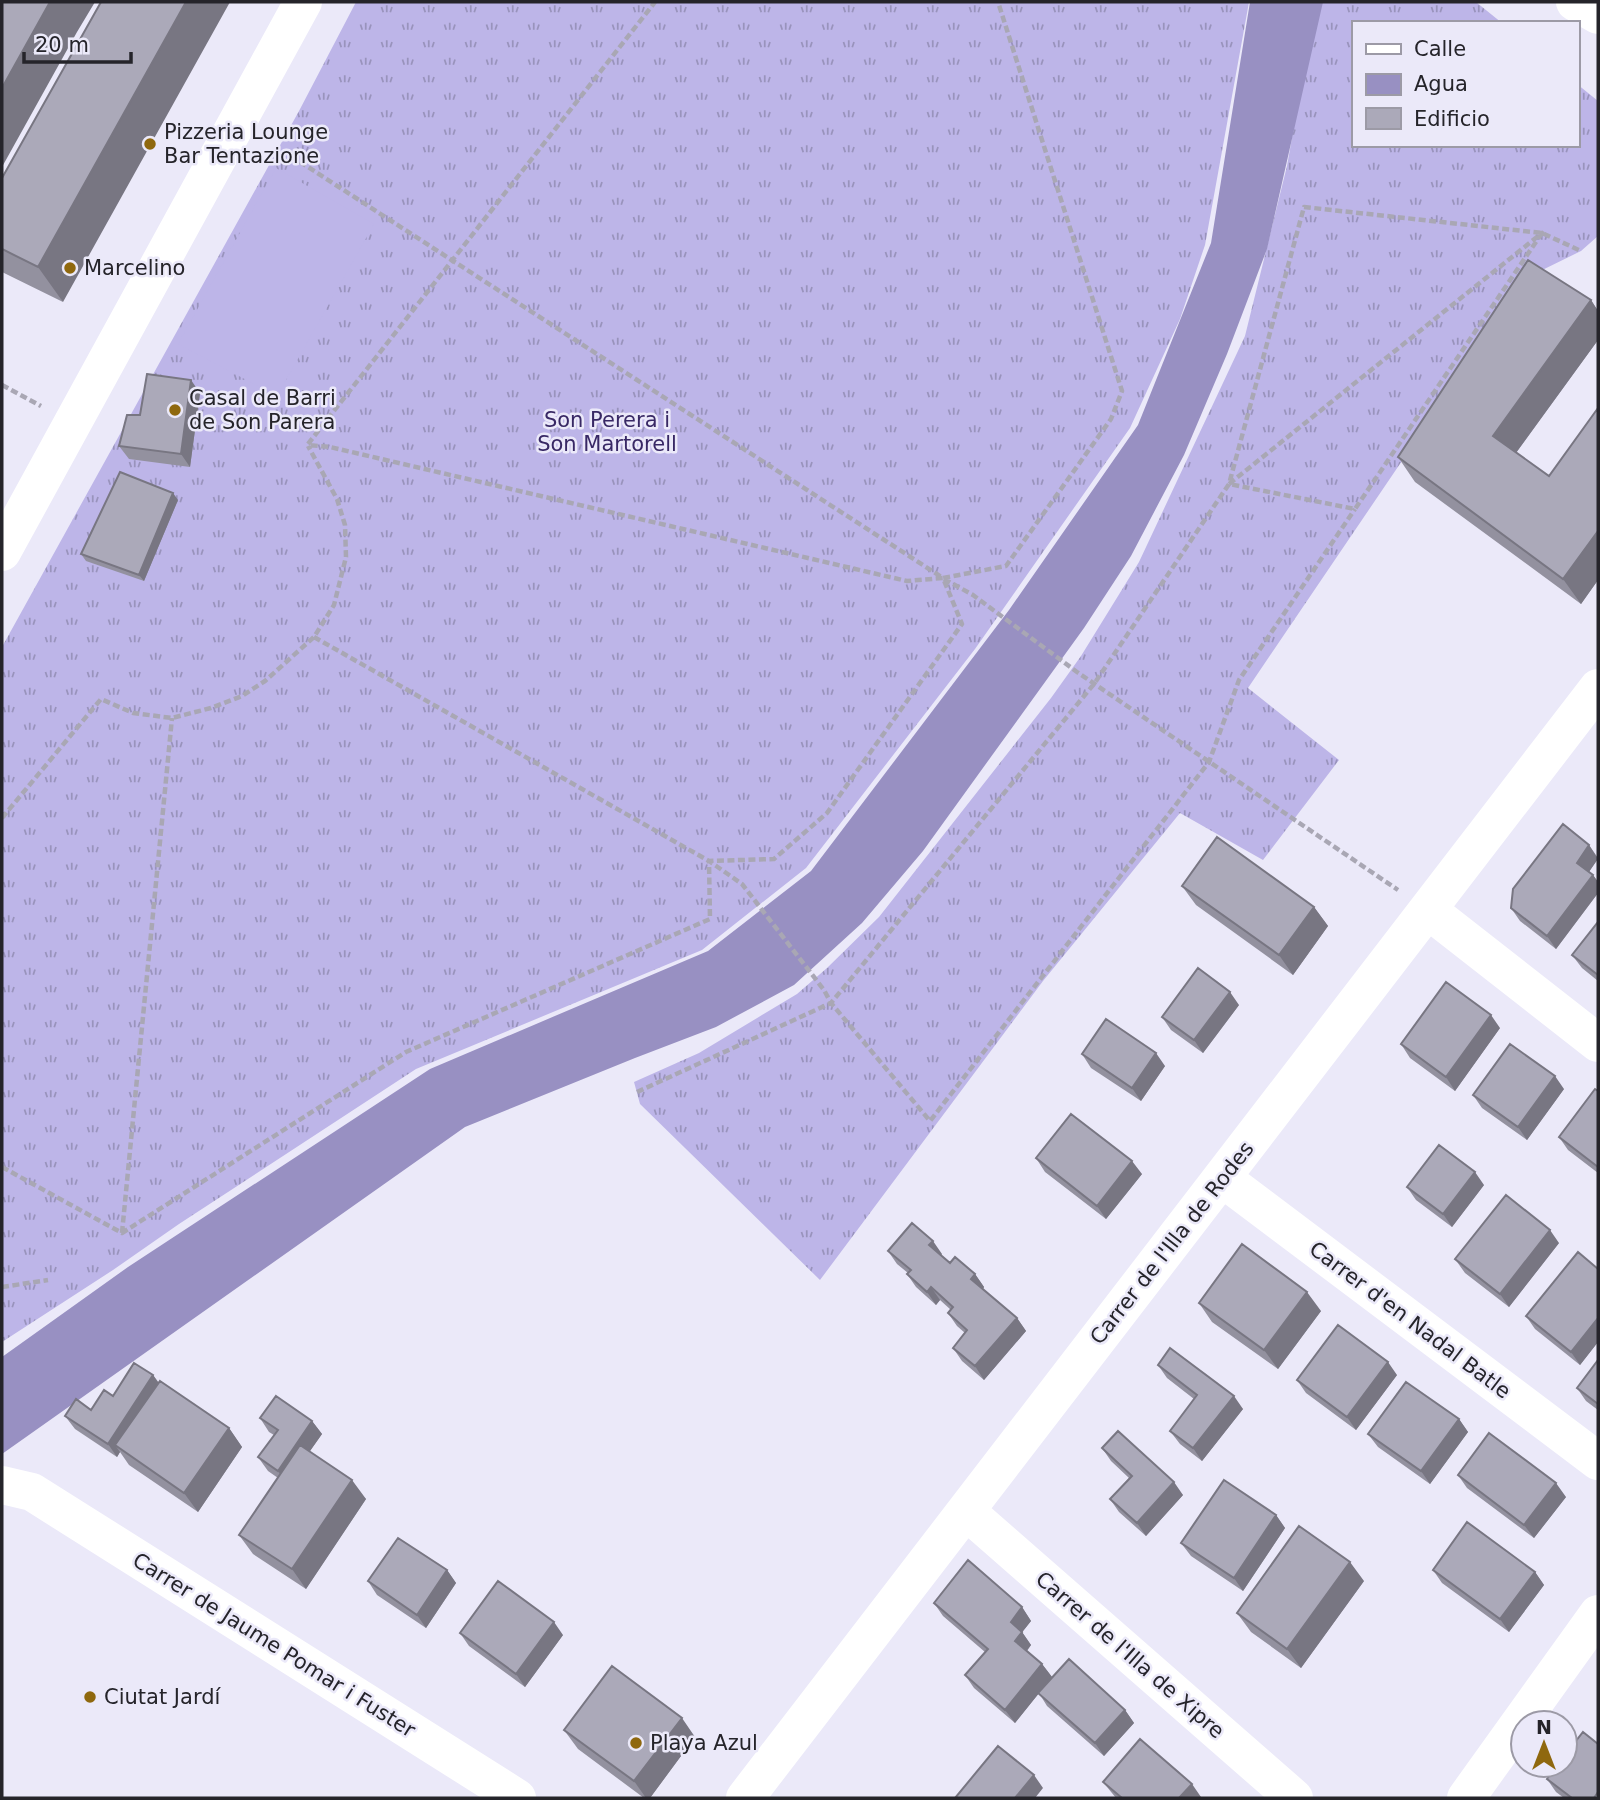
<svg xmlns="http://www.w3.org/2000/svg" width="1600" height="1800" font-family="'DejaVu Sans',sans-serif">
  <defs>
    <pattern id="grass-tufts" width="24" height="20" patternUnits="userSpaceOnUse" patternTransform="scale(1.75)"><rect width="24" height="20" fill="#bdb5e8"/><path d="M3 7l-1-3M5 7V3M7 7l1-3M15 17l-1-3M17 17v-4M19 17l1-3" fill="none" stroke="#9993bc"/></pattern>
  </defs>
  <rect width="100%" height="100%" fill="#ebe9f9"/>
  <path fill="url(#grass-tufts)" d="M356 2H1249L1205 245 1180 319 1130 428 975 649 806 868 702 950 416 1069 179 1224 113 1270 2 1342V647L299 111Z
    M1316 2H1476L1502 23H1353V145H1577V84L1598 101V236L1581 251 1526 278 1248 688 1339 760 1263 860 1180 813 1043 981 820 1280 640 1104 634 1082 699 1053 797 994 827 968 879 917 1051 698 1081 656 1139 562 1245 336 1287 166Z"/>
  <path fill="#bdb5e8" d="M276 168 374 224 277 396 178 344Z"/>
  <path fill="#9890c2" d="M1250 2H1323L1267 249 1227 354 1184 455 1131 556 1084 628 923 851 862 923 794 985 716 1027 635 1058 465 1127 2 1454V1357L128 1267 430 1069 708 951 811 871 1009 610 1138 425 1211 243Z"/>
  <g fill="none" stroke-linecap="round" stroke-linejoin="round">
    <path stroke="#a9a7b4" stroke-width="4.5" stroke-dasharray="7 3.5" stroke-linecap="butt" d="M291 156 943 578 907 581 330 447 308 445
      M1542 233 1355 509 1229 484Z
      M2 385 41 406
      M308 444 655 2
      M944 579 973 595 1077 672 1398 890
      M314 637 709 861 742 884 824 990 831 1003 930 1121 1209 762 1239 680 1355 509
      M2 818 101 699 133 713 172 718 211 708 242 696 265 681 314 637 334 605 346 557 345 525 337 499 308 446
      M637 1092 831 1003 1094 684 1229 484 1304 207 1542 233 1581 251
      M2 1167 122 1233 406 1052 710 919 709 861 774 859 827 813 962 624 943 578 1006 566 1111 419 1122 391 998 2
      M122 1233 172 718
      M2 1287 48 1280"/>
    <path stroke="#fff" stroke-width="38" d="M1575 2 1598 15
      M2 552 303 2
      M1428 910 1598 1043
      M1222 1178 1598 1461
      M2 1485 32 1492 517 1798
      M966 1511 1294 1798
      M745 1798 1598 688
      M1466 1798 1598 1614"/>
  </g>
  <path fill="#93919f" d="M2 178 63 302 2 272Z
    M1591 300 1598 311V340L1516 453 1549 476 1598 408V580L1581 604 1415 482 1398 457Z
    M200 393 190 467 129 459 119 446 140 415Z
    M178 500 144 581 86 561 81 554Z
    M1589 845 1598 858 1589 872 1593 875 1598 882V893L1556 949 1520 921 1511 908Z
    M1182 886 1314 907 1328 926 1293 975 1196 905Z
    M1598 922V981L1582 968 1572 955Z
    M1239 1005 1203 1053 1171 1030 1162 1017Z
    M1500 1028 1455 1091 1410 1058 1401 1044Z
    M1082 1054 1165 1066 1141 1101 1091 1068Z
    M1564 1089 1527 1140 1482 1108 1473 1095Z
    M1598 1091V1173L1568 1150 1559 1137Z
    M1036 1158 1142 1174 1106 1219 1045 1172Z
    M1484 1185 1452 1227 1416 1200 1407 1187Z
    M1559 1243 1509 1307 1465 1273 1455 1259Z
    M888 1251 942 1254 941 1255 950 1263 975 1274 984 1287 983 1289 1017 1318 1026 1331 984 1380 962 1361 953 1348 965 1333 957 1326 948 1313 951 1310 940 1300 936 1305 916 1287 907 1274 908 1273 897 1264Z
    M1598 1269V1342L1580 1365 1535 1329 1526 1316Z
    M1199 1303 1321 1311 1278 1369 1212 1322Z
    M1598 1360V1410L1586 1401 1577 1388Z
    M1158 1365 1243 1409 1202 1461 1180 1444 1170 1431 1194 1399 1167 1378Z
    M153 1375 159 1383 229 1428 242 1447 198 1512 129 1465 120 1452 117 1457 75 1429 65 1416 91 1410 113 1396Z
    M1397 1375 1356 1430 1306 1393 1297 1380Z
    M260 1418 312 1421 322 1434 309 1452 366 1499 306 1589 253 1554 239 1535 278 1478 268 1471 258 1457 274 1435 269 1432Z
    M1459 1419 1468 1432 1430 1484 1378 1447 1368 1434Z
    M1102 1448 1183 1495 1146 1536 1119 1512 1110 1499 1129 1478 1111 1461Z
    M1458 1475 1566 1497 1534 1538 1467 1488Z
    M1276 1515 1285 1528 1243 1591 1191 1556 1181 1543Z
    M447 1570 456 1583 426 1628 377 1595 368 1581Z
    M1433 1570 1535 1572 1544 1585 1509 1632 1442 1583Z
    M1364 1581 1301 1668 1251 1632 1237 1613Z
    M934 1603 1022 1607 1031 1621 1022 1632 1031 1645 1027 1651 1042 1664 1052 1677 1043 1687 1125 1710 1134 1723 1104 1756 1047 1706 1039 1693 1015 1723 974 1688 965 1675 985 1652 943 1616Z
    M460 1633 563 1635 525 1687 469 1646Z
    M564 1730 695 1737 650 1798H644L578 1749Z
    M1547 1779 1598 1798H1564L1556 1792Z
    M1103 1782 1201 1797 1200 1798H1116Z"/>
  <path fill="#787682" d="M50 2H95L77 32 2 167V88Z
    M186 2H230L63 302 38 267Z
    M1591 300 1598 311V340L1510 461 1493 436Z
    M191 380 200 393 190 467 181 454Z
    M173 493 178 500 144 581 139 575Z
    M1598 531V580L1581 604 1563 579Z
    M1589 845 1598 859 1586 876 1577 863Z
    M1593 875 1598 882V893L1556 949 1547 936Z
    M1314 907 1328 926 1293 975 1279 955Z
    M1230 992 1239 1005 1203 1053 1194 1040Z
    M1491 1015 1500 1028 1455 1091 1446 1077Z
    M1156 1053 1165 1066 1141 1101 1132 1088Z
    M1555 1076 1564 1089 1527 1140 1518 1127Z
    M1132 1161 1142 1174 1106 1219 1097 1206Z
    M1475 1172 1484 1185 1452 1227 1443 1214Z
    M1550 1230 1559 1243 1509 1307 1500 1294Z
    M933 1241 942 1254 938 1258 929 1245Z
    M975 1274 984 1287 981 1292 971 1279Z
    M931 1287 940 1300 936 1305 927 1292Z
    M1307 1292 1321 1311 1278 1369 1264 1350Z
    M1017 1318 1026 1331 984 1380 975 1366Z
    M1598 1318V1342L1580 1365 1571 1352Z
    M1388 1362 1397 1375 1356 1430 1347 1417Z
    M153 1375 162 1388 115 1445 120 1452 117 1457 108 1444Z
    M1234 1396 1243 1409 1202 1461 1193 1448Z
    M1459 1419 1468 1432 1430 1484 1421 1471Z
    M312 1421 322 1434 287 1484 278 1471Z
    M229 1428 242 1447 198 1512 184 1493Z
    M352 1480 366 1499 306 1589 292 1569Z
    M1174 1482 1183 1495 1146 1536 1137 1523Z
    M1556 1483 1566 1497 1534 1538 1524 1525Z
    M1276 1515 1285 1528 1243 1591 1234 1578Z
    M1350 1562 1364 1581 1301 1668 1287 1649Z
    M447 1570 456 1583 426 1628 417 1615Z
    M1535 1572 1544 1585 1509 1632 1500 1619Z
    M1022 1607 1031 1621 1020 1635 1011 1622Z
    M554 1622 563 1635 525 1687 516 1674Z
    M1022 1632 1031 1645 1024 1654 1015 1641Z
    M1042 1664 1052 1677 1015 1723 1005 1710Z
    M1125 1710 1134 1723 1104 1756 1095 1743Z
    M682 1718 695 1737 650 1798H646L634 1781Z
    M1034 1775 1043 1788 1035 1798H1015Z
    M1192 1784 1201 1797 1200 1798H1179Z"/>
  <path fill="#aba9b9" stroke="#787682" stroke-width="2" d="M2 2H50L2 88Z
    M101 2H186L38 267 2 249V178Z
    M1528 260 1591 300 1493 436 1549 476 1598 408V531L1563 579 1398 457Z
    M147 374 191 380 181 454 119 446 127 415H140Z
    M120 472 173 493 139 575 81 554Z
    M1563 824 1589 845 1577 863 1593 875 1547 936 1511 908 1513 889Z
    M1217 837 1314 907 1279 955 1182 886Z
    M1598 922V975L1572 955Z
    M1198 968 1230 992 1194 1040 1162 1017Z
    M1446 982 1491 1015 1446 1077 1401 1044Z
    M1106 1019 1156 1053 1132 1088 1082 1054Z
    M1510 1044 1555 1076 1518 1127 1473 1095Z
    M1595 1089 1598 1091V1167L1559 1137Z
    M1071 1114 1132 1161 1097 1206 1036 1158Z
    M1439 1145 1475 1172 1443 1214 1407 1187Z
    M1506 1195 1550 1230 1500 1294 1455 1259Z
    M912 1223 933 1241 929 1245 950 1263 955 1257 975 1274 971 1279 1017 1318 975 1366 953 1348 967 1330 948 1313 953 1307 931 1287 927 1292 907 1274 911 1270 888 1251Z
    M1242 1244 1307 1292 1264 1350 1199 1303Z
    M1578 1252 1598 1269V1318L1571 1352 1526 1316Z
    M1338 1325 1388 1362 1347 1417 1297 1380Z
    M1170 1348 1234 1396 1193 1448 1170 1431 1197 1395 1158 1365Z
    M1598 1360V1404L1577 1388Z
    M134 1363 153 1375 108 1444 65 1416 76 1399 91 1410 104 1390 113 1396Z
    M160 1381 229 1428 184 1493 115 1445Z
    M1406 1382 1459 1419 1421 1471 1368 1434Z
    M276 1396 312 1421 278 1471 258 1457 278 1430 260 1418Z
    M1118 1431 1174 1482 1137 1523 1110 1499 1132 1476 1102 1448Z
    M1489 1433 1556 1483 1524 1525 1458 1475Z
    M300 1445 352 1480 292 1569 239 1535Z
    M1224 1480 1276 1515 1234 1578 1181 1543Z
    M1467 1522 1535 1572 1500 1619 1433 1570Z
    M1299 1526 1350 1562 1287 1649 1237 1613Z
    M398 1538 447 1570 417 1615 368 1581Z
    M968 1560 1022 1607 1011 1622 1022 1632 1015 1641 1042 1664 1005 1710 965 1675 988 1649 934 1603Z
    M498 1581 554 1622 516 1674 460 1633Z
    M1069 1659 1125 1710 1095 1743 1038 1693Z
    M612 1666 682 1718 634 1781 564 1730Z
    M1583 1732 1598 1744V1792L1594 1798H1572L1547 1779 1557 1765H1565V1755Z
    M1140 1739 1192 1784 1179 1798H1122L1103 1782Z
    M998 1746 1034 1775 1015 1798H955Z"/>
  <g fill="#8f680e" stroke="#ebe9f9" stroke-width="2.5">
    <circle cx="150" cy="144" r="7"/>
    <circle cx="70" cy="268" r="7"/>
    <circle cx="175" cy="410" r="7"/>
    <circle cx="90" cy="1697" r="7"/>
    <circle cx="636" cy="1743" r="7"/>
  </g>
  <g text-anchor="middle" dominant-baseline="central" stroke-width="5" stroke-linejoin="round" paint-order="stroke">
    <g font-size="21" fill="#25242a" stroke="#ebe9f9" text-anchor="start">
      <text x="164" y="132">Pizzeria Lounge<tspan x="164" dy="24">Bar Tentazione</tspan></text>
      <text x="84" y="268">Marcelino</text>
      <text x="189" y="398">Casal de Barri<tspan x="189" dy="24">de Son Parera</tspan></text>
      <text x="104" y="1697">Ciutat Jardí</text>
      <text x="650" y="1743">Playa Azul</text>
    </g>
    <g font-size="21" fill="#382865" stroke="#ebe9f9">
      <text x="607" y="420">Son Perera i<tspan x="607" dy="24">Son Martorell</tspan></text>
    </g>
    <g font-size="21" fill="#25242a" stroke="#ebe9f9">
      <text transform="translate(1172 1243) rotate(-52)">Carrer de l'Illa de Rodes</text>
      <text transform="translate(1410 1320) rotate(37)">Carrer d'en Nadal Batle</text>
      <text transform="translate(274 1645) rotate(32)">Carrer de Jaume Pomar i Fuster</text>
      <text transform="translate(1130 1655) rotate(41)">Carrer de l'Illa de Xipre</text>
    </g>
  </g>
  <rect width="1600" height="1800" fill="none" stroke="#25242a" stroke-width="7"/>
  <rect x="1352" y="21" width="228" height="126" fill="#ebe9f9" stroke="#9c9aa6" stroke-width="2"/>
  <rect x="1366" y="44" width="35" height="10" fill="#ffffff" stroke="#9c9aa6" stroke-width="2"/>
  <text x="1414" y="56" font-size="21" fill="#25242a">Calle</text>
  <rect x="1366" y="74" width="35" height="21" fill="#9890c2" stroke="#9c9aa6" stroke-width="2"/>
  <text x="1414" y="91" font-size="21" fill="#25242a">Agua</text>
  <rect x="1366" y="108" width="35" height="21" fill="#aba9b9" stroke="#9c9aa6" stroke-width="2"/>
  <text x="1414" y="126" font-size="21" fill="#25242a">Edificio</text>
  <g transform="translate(1544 1744)"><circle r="33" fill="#ebe9f9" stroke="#9c9aa6" stroke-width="2"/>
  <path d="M0-5L12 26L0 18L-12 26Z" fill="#8f680e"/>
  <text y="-10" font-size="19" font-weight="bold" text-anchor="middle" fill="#25242a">N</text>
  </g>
  <path d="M24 52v10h107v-10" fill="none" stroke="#25242a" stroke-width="3.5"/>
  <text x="35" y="52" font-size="21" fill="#25242a" stroke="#ebe9f9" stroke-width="5" paint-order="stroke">20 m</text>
</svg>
